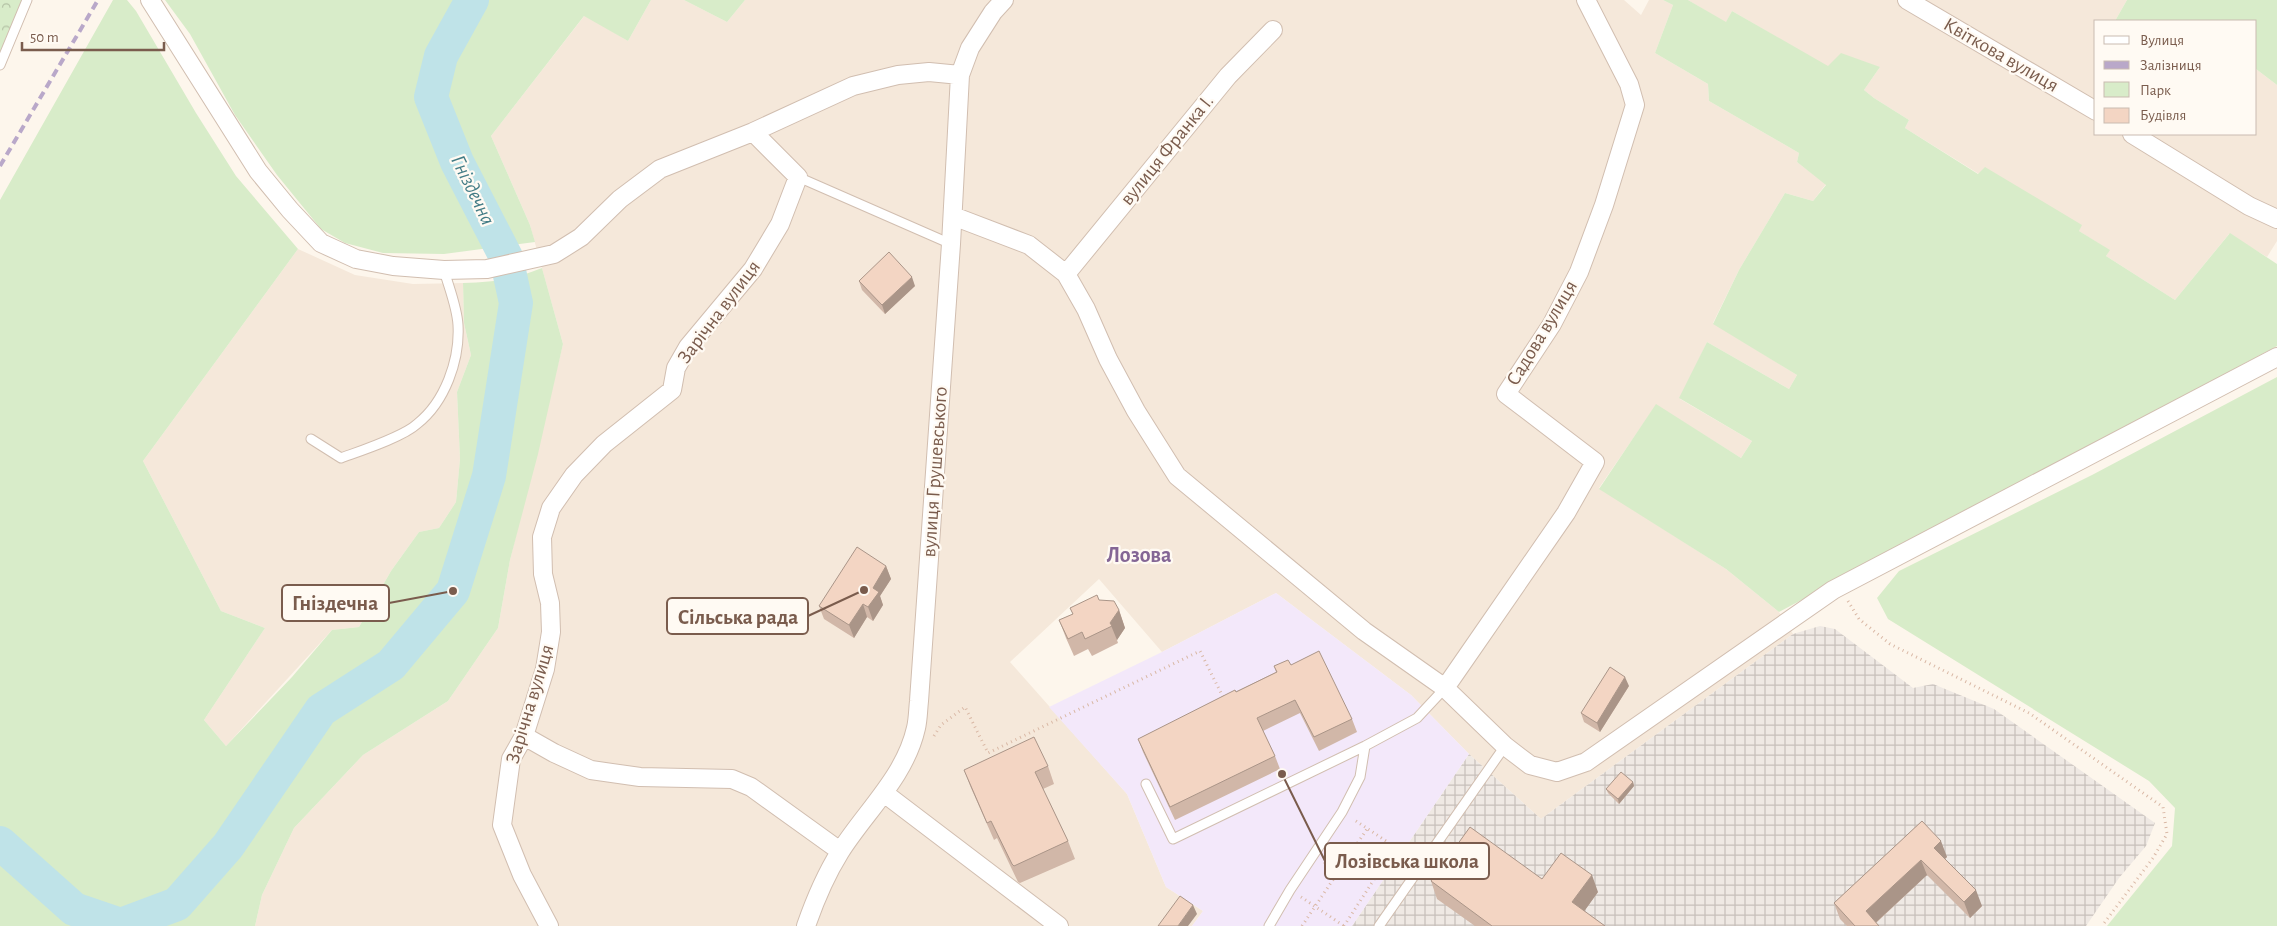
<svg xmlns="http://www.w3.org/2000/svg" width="2277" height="926" font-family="'Alegreya Sans',sans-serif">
  <defs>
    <pattern id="industrial-grid" width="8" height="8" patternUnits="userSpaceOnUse" patternTransform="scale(1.25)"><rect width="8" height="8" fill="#efe9e4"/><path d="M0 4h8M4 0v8" fill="none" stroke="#c7c0bb"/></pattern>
    <pattern id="forest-crowns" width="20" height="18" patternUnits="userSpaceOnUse" patternTransform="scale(1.25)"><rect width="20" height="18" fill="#d8ecc9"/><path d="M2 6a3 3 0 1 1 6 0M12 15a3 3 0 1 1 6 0" fill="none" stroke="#b4c2a5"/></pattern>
  </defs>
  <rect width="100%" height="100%" fill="#fdf6ec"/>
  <path fill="#f5e8da" d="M651 0H684L727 22 745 0H1624L1641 15 1649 0H1663L1673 5 1655 53 1708 84 1709 101 1799 153 1797 162 1826 184 1813 201 1785 193 1739 270 1713 323 1797 375 1789 389 1707 342 1680 399 1752 441 1741 458 1656 405 1599 488 1726 569 1779 612 1793 634 1541 819 1469 754 1411 695 1276 593 1162 652 1099 579 1010 662 1127 794 1166 887 1203 911 1192 926H255L262 895 294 828 363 755 448 701 498 628 510 560 563 344 530 225 491 136 585 15 628 41Z
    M1688 0H2127L2115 21H2096V134H2256V69L2277 85V241L2267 257 2229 234 2175 300 2106 256 2109 250 2079 231 2081 225 1979 174 1905 128 1909 120 1874 98 1864 90 1880 67H1828L1732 11 1726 23Z
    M298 249 355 275 413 284 463 283 464 323 471 355 457 392 460 459 456 502 439 528 419 532 391 571 359 627 332 630 226 746 204 720 265 628 221 611 143 461Z"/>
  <path fill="url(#industrial-grid)" d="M1820 626 1835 629 1913 688 1933 684 1994 709 2155 823 2146 846 2119 878 2086 926H1352L1469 754 1541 819 1793 634Z"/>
  <path fill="#f3e8fa" d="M1276 593 1411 695 1469 754 1352 926H1192L1203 911 1166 887 1127 794 1049 707 1162 652Z"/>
  <path fill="#d8ecc9" d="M113 0H127L136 11 196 113 236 176 298 249 143 461 221 611 265 628 204 720 226 746 292 677 332 630 359 627 391 571 419 532 439 528 456 502 460 459 457 392 471 355 464 323 463 283C495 282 512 280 542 268L563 344 538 454 510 560 498 628 448 701 363 755 294 828 262 895 255 926H0V200Z
    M165 0H651L628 41 584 16 491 136 530 225 535 242 444 254 383 253 345 243 321 229 277 175 235 115 190 34Z
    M684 0H745L727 22Z
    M1663 0H1688L1726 22 1732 11 1828 66 1841 53 1880 67 1864 90 1874 98 1909 120 1905 128 1978 174 1985 167 2082 225 2079 231 2110 250 2106 256 2175 300 2230 233 2277 264V346L1779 612 1726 569 1599 489 1656 404 1741 458 1752 441 1679 398 1707 342 1789 389 1797 375 1713 324 1739 270 1785 193 1813 201 1826 185 1797 162 1799 153 1709 101 1708 84 1655 53 1673 5Z
    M2127 0H2277V85L2256 69V21H2115Z
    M2277 377V926H2107L2172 846 2175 808 2149 781 1888 619 1877 598 1899 571 2092 475Z"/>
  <path fill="url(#forest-crowns)" d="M0 0H29L12 40 0 53Z"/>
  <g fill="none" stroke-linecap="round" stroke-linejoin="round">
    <path stroke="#bfe3e8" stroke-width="34" d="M0 843 74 909 121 925 177 904 228 846 321 710 391 665 453 591 489 476 516 303 506 257 457 162 431 97 441 56 472 0"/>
    <g stroke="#d1beb0" stroke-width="11">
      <path id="service" d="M0 65 27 0
        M798 177 951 244
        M311 439 341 458C360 451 403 437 417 424 445 402 460 360 458 325 457 307 449 288 444 270
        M1146 784 1173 839 1365 746 1417 718 1445 688
        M1269 926 1290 890 1342 812 1360 777 1365 746
        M1379 926 1505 746"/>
    </g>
    <g stroke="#d1beb0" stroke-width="20">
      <path id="minor" d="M150 0 258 171 290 210 321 243 356 259 393 266 444 270 487 269 554 254 581 237 620 199 660 169 753 132 853 86 898 75 929 72 960 75
        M1907 0 2096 111
        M2132 134 2249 206 2277 219
        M953 216 1029 245 1066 274 1086 309 1108 359 1136 411 1177 476 1364 631 1445 688 1505 746 1530 765 1557 772 1586 762 1833 590 2277 357
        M1066 274 1228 76 1273 30
        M1445 688 1566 513 1595 462 1506 394 1552 324 1579 272 1604 205 1635 105 1629 84 1586 0
        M524 736 554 753 591 770 640 777 732 779 751 787 840 851
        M884 793 1059 926
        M549 926 522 875 502 825 511 759 524 736 545 669 551 632 550 603 543 574 542 537 551 508 574 475 604 444 672 390 676 368 688 347 753 269 780 224 798 177 753 132
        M806 926C815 900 825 876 840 852 865 812 905 777 916 728 918 720 918 710 919 701L951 244 960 75 970 48 993 12 1004 0"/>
    </g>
    <path stroke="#d9b8a5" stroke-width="3" stroke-dasharray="1 4" stroke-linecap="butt" d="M1848 601 1859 619 1890 644 2029 713 2163 807 2167 834 2153 858 2102 926
      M934 736 941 725 965 707 988 753 1200 651 1224 699
      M1324 862 1339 871
      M1301 897 1344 926
      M1302 926 1367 829
      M1344 926 1395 847 1353 819"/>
    <use href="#service" stroke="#fff" stroke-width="9"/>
    <use href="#minor" stroke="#fff" stroke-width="18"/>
    <path stroke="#b9a8c9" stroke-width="4" stroke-dasharray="8 5" stroke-linecap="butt" d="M0 166 98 0"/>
  </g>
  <path fill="#d1b7a8" d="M859 281 915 286 885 314 862 290Z
    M886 566 891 579 880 596 883 605 873 621 867 617 854 638 824 619 819 606Z
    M1099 600 1119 610 1125 628 1117 640 1118 643 1092 656 1088 649 1074 656 1066 638 1059 620 1073 614 1070 608Z
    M1291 665 1352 719 1357 732 1319 751 1300 713 1263 731 1275 756 1280 769 1175 820 1143 752 1138 739 1276 672 1274 666Z
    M1629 686 1600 732 1584 722 1581 713Z
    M1048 766 1054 784 1043 789 1068 841 1075 859 1020 883 1018 882 997 838 994 840 971 788 964 770Z
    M1633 782 1634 786 1619 804 1608 793 1606 789Z
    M1922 821 1947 857 1945 859 1982 906 1970 918 1927 875 1876 923 1879 926H1847L1840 919 1834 903Z
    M1542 879 1598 892 1584 911 1605 926H1475L1437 899 1431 881Z"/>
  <path fill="#aa9588" d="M912 277 915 286 885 314 882 305Z
    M886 566 891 579 880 596 883 605 873 621 868 607 873 588Z
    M863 604 867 617 854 638 849 625Z
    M1119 610 1125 628 1117 640 1110 623Z
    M1625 677 1629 686 1600 732 1597 723Z
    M1633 782 1634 786 1619 804 1618 799Z
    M1941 841 1947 857 1939 864 1934 848Z
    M1921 860 1927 875 1872 926 1866 911Z
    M1592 875 1598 892 1578 920 1572 902Z
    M1976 890 1982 906 1970 918 1964 902Z
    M1193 905 1197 914 1188 926H1178Z"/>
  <path fill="#f3d5c3" stroke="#aa9588" d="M889 252 912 277 882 305 859 281Z
    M857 547 886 566 873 588 879 592 868 607 863 604 849 625 819 606Z
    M1097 595 1099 600 1114 601 1119 610 1110 623 1112 626 1085 639 1082 632 1068 639 1059 620 1073 614 1070 608Z
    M1319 651 1352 719 1314 737 1295 700 1257 718 1275 756 1170 807 1138 739 1235 690 1236 692 1277 672 1274 666 1288 660 1291 665Z
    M1610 667 1625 677 1597 723 1581 713Z
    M1034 737 1048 766 1035 772 1068 841 1014 866 1012 864 991 821 987 823 964 770Z
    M1621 772 1633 782 1618 799 1606 789Z
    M1922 821 1941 841 1934 848 1976 890 1964 902 1921 860 1866 911 1879 926H1855L1834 903Z
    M1470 827 1542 879 1561 853 1592 875 1572 902 1605 926H1492L1431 881Z
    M1180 896 1193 905 1178 926H1158Z"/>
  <g text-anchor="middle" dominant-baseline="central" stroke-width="4.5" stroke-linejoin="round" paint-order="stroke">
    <g font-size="20" fill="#7a5c4d" stroke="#fffaf3">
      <text transform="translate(2001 55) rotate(30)">Квіткова вулиця</text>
      <text transform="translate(1167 150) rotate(-51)">вулиця Франка І.</text>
      <text transform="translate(719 312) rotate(-53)">Зарічна вулиця</text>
      <text transform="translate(1542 333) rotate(-59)">Садова вулиця</text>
      <text transform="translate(935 472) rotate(-86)">вулиця Грушевського</text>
      <text transform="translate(530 704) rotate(-73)">Зарічна вулиця</text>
    </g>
    <g font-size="21" font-style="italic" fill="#437c86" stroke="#fffaf3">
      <text transform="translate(473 190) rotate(64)">Гніздечна</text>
    </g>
    <g font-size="22" font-weight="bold" fill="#846695" stroke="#fffaf3">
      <text x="1139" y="555">Лозова</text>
    </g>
  </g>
  <path fill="none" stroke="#7a5c4d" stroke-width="2" d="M453 591L389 603M864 590L808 616M1282 774L1325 861"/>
  <g fill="#7a5c4d" stroke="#fffaf3" stroke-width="2">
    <circle cx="453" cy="591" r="5"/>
    <circle cx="864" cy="590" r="5"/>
    <circle cx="1282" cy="774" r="5"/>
  </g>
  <g fill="#fffaf3" stroke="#7a5c4d" stroke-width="2">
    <rect x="282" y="585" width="107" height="36" rx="5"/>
    <rect x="667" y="598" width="141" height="36" rx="5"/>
    <rect x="1325" y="843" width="164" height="36" rx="5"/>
  </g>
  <g font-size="21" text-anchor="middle" font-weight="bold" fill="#7a5c4d">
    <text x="335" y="610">Гніздечна</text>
    <text x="738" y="624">Сільська рада</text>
    <text x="1407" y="868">Лозівська школа</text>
  </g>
  <rect x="2094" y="20" width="162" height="115" fill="#fffaf3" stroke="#cabbb1"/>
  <rect x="2104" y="36" width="25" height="8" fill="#ffffff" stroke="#cabbb1"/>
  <text x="2140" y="45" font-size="15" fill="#7a5c4d">Вулиця</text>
  <rect x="2104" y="61" width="25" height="8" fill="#b9a8c9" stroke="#cabbb1"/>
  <text x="2140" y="70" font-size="15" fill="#7a5c4d">Залізниця</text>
  <rect x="2104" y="82" width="25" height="15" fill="#d8ecc9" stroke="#cabbb1"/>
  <text x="2140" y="95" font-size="15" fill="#7a5c4d">Парк</text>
  <rect x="2104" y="108" width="25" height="15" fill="#f3d5c3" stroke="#cabbb1"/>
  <text x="2140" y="120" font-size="15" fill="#7a5c4d">Будівля</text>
  <path d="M22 42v8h142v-8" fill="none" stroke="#7a5c4d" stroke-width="2.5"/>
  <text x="30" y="42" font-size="15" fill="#7a5c4d" stroke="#fffaf3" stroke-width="4" paint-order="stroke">50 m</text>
</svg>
